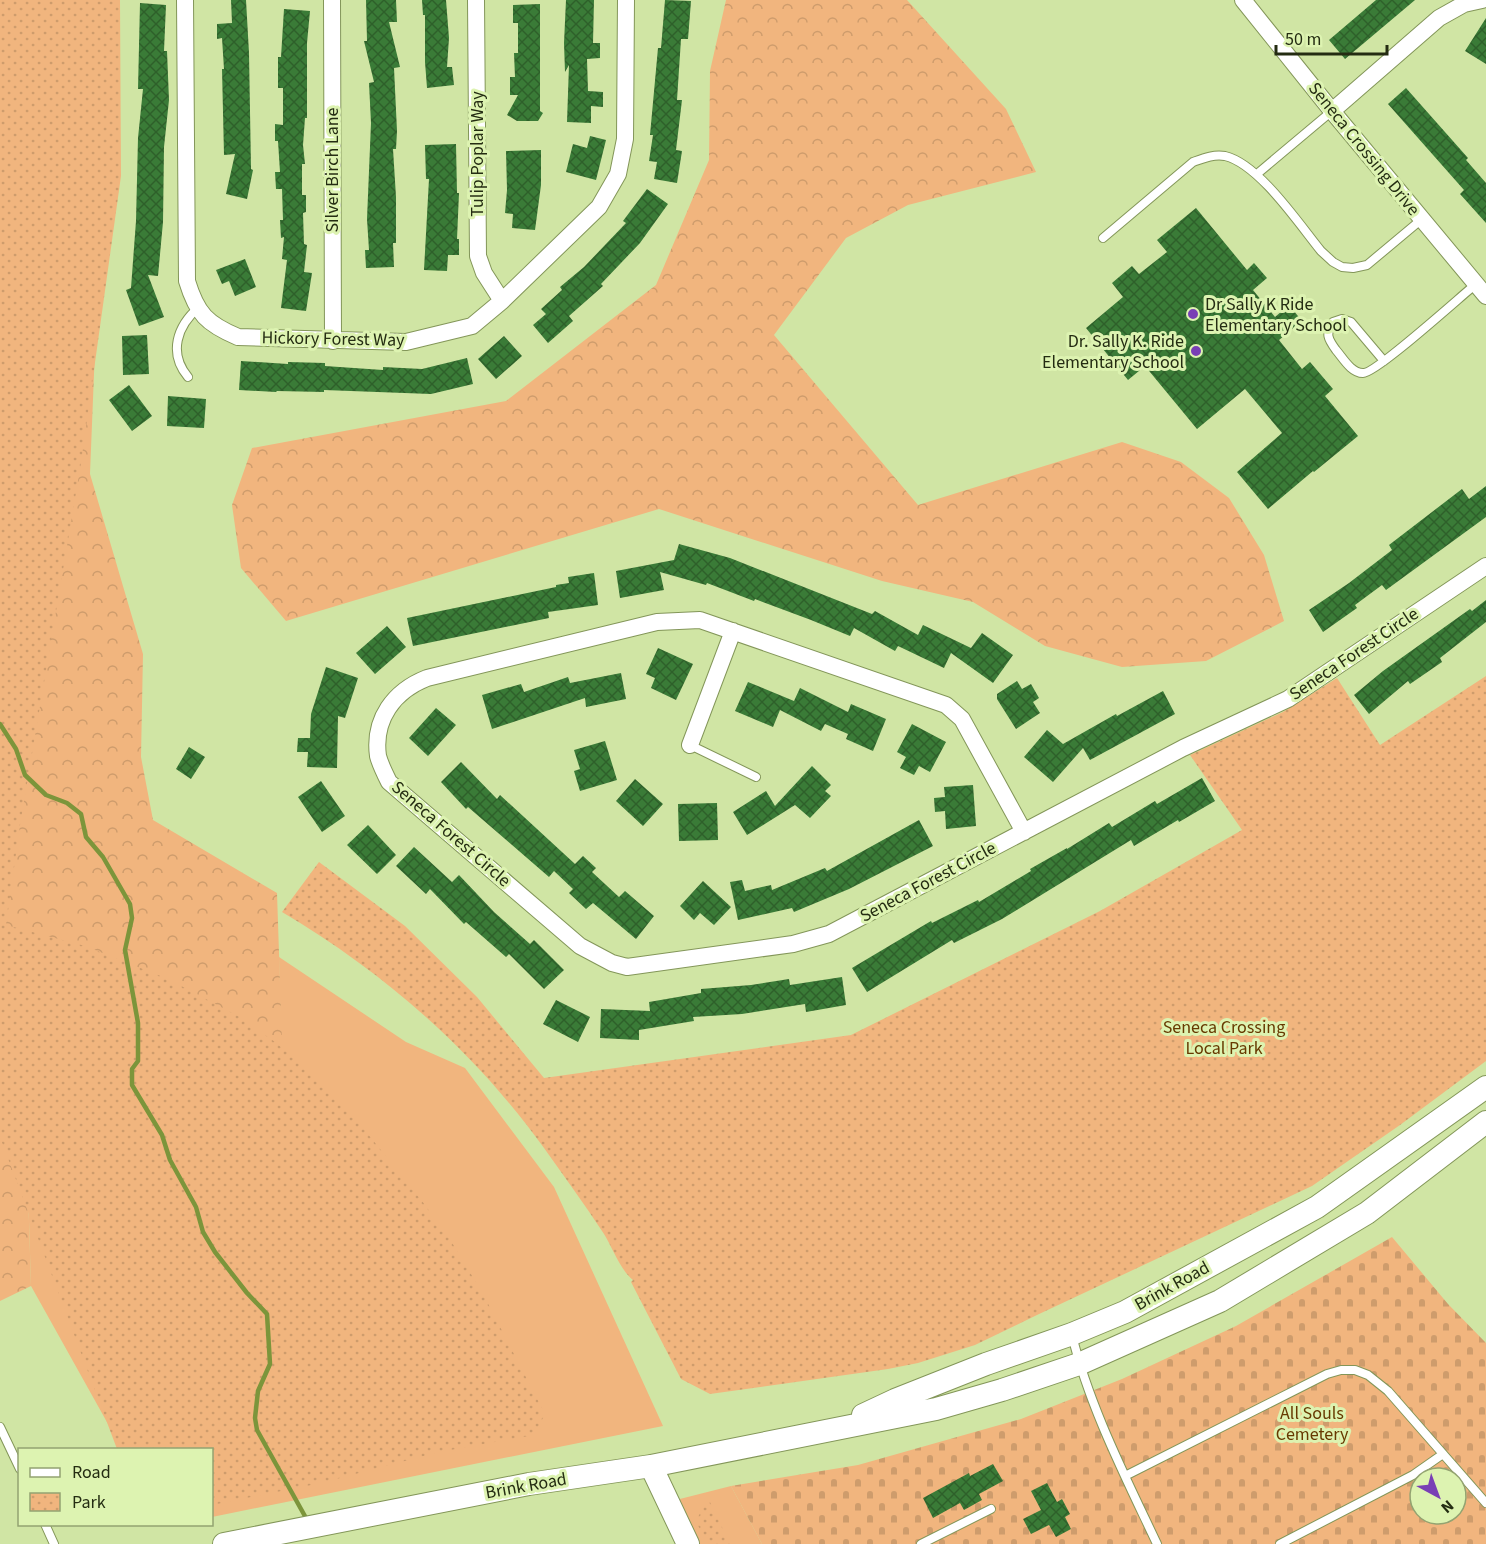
<svg xmlns="http://www.w3.org/2000/svg" width="1486" height="1544" font-family="'Source Sans 3',sans-serif">
  <defs>
    <pattern id="forest-crowns" width="20" height="18" patternUnits="userSpaceOnUse" patternTransform="scale(1.5)"><rect width="20" height="18" fill="#f1b57e"/><path d="M2 6a3 3 0 1 1 6 0M12 15a3 3 0 1 1 6 0" fill="none" stroke="#ce9c6c"/></pattern>
    <pattern id="cemetery-stones" width="16" height="16" patternUnits="userSpaceOnUse" patternTransform="scale(1.5)"><rect width="16" height="16" fill="#f1b57e"/><path d="M2 7V4a2 2 0 0 1 4 0v3zM10 15v-3a2 2 0 0 1 4 0v3z" fill="#ce9c6c"/></pattern>
    <pattern id="park-dots" width="8" height="8" patternUnits="userSpaceOnUse" patternTransform="scale(1.5)"><rect width="8" height="8" fill="#f1b57e"/><path d="M2 2h.1M6 6h.1" fill="none" stroke="#ce9c6c" stroke-width="1.8" stroke-linecap="round"/></pattern>
    <pattern id="building-cross-hatch" width="8" height="8" patternUnits="userSpaceOnUse" patternTransform="scale(1.5)"><rect width="8" height="8" fill="#3a7b37"/><path d="M0 0l8 8M0 8l8-8" fill="none" stroke="#2e602a"/></pattern>
  </defs>
  <rect width="100%" height="100%" fill="#d0e5a4"/>
  <path fill="#f1b57e" d="M279 957 406 1042 465 1068 554 1187 663 1426 212 1517V1450L122 1449 31 1286 27 1156 159 1006 281 1041Z
    M731 1486 762 1544H688L668 1502Z"/>
  <path fill="url(#forest-crowns)" d="M0 0H109L90 474 143 654 141 757 153 820 277 893 282 1042 159 1006 27 1156 31 1286 0 1301Z
    M726 0H907L1006 109 1036 172 908 205 846 238 774 335 918 505 1122 442 1181 462 1229 498 1264 555 1284 621 1206 661 1122 667 1045 646 973 602 882 581 659 509 286 621 241 568 232 505 252 448 506 401 656 285 709 160 710 71Z"/>
  <path fill="url(#cemetery-stones)" fill-rule="evenodd" d="M1392 1237 1448 1304 1486 1343V1544H762L731 1486 858 1465 1021 1419 1122 1379 1236 1326ZM1420 1478H1456V1514H1420Z"/>
  <path fill="url(#park-dots)" d="M0 0H120L121 176 81 463 20 825 6 925 85 946 168 979 238 1016 275 1042 309 1071 359 1123 422 1201 451 1241 483 1294 545 1414 534 1435 439 1452 321 1483 212 1505V1450L117 1449 0 1137Z
    M1486 676V1061L1400 1125 1312 1186 1037 1315 975 1345 918 1363 888 1369 710 1394 681 1379 631 1282 633 1280C621 1271 612 1247 604 1234 585 1205 564 1176 544 1148 474 1051 385 973 282 912L319 862 405 926 477 997 544 1078 851 1035 1100 911 1242 830 1190 755 1283 712 1337 678 1380 745Z
    M708 1498 730 1544H707L696 1521Z"/>
  <g fill="none" stroke-linecap="round" stroke-linejoin="round">
    <path stroke="#7c953b" stroke-width="4.5" d="M0 724 16 749 25 775 46 795 67 803 81 814 86 837 103 857 130 904 132 918 125 950 138 1023V1061L132 1069V1085L162 1135 170 1160 196 1207 203 1232 215 1252 247 1293 267 1314 270 1364 258 1391 255 1418 257 1430 306 1518"/>
  </g>
  <path fill="url(#building-cross-hatch)" d="M231 0H246L249 53 251 169 253 170 247 199 226 194 235 154 224 155 222 69H224L222 38 217 39V24L232 23Z
    M366 0H396L397 22H389L400 67 394 68 397 131 396 149H393L396 197V243H393L394 267 366 268 365 250H369L367 219 371 123 369 83 374 82 364 41H367Z
    M422 0H446L449 38 447 67H452L454 85 427 88 425 62V15H423Z
    M566 0H594L593 43H600V58L587 59 588 91 603 92V107L591 106V123L567 122 569 65 565 72 564 43Z
    M665 0 691 1 688 39H681L677 100H682L676 150 682 151 677 183 654 179 657 162 649 161 653 135H650L658 48H661Z
    M1376 0H1415L1345 59 1329 40Z
    M140 3 166 5 164 51H167L169 100 164 147 163 222 158 276 148 275 164 317 139 326 126 290 131 288 136 221 138 138 143 89H138Z
    M540 4V111L543 113 538 121H517L507 115 518 95H510V77H515L514 53H518V23H513V5Z
    M284 9 310 11 307 43V118H305L303 145 305 164H302V195H306V212L303 213 304 244 307 245 304 272 312 273 306 311 281 308 287 260 282 259 284 237 281 238 280 220H283L282 189H276L275 172H280L278 141H275V124L283 125V88H278V57H281Z
    M1486 18V64L1465 51Z
    M1406 88 1468 158 1466 160 1486 183V223L1460 194 1464 190 1388 104Z
    M590 136 606 140 596 180 566 172 573 144 587 148Z
    M456 144 457 193H459L457 239H459V255H448L447 271 424 270 429 179H426L425 145Z
    M541 150V185L535 230 512 228 513 214 505 213 507 190 506 151Z
    M647 189 668 204 640 243 601 284 603 286 569 316 573 321 548 343 533 325 546 314 541 309 562 290 560 287 584 267 626 223 623 221Z
    M1196 208 1247 270 1254 263 1267 278 1253 290 1275 317 1289 305 1302 321 1279 340 1302 369 1310 362 1333 389 1325 396 1358 436 1314 472 1313 471 1268 509 1237 472 1282 433 1245 389 1197 429 1145 366 1128 380 1086 328 1123 297 1112 283 1132 266 1139 274 1167 252 1157 240Z
    M245 259 256 287 235 296 229 281 222 284 216 270Z
    M147 335 149 374 123 375 122 336Z
    M504 336 522 356 496 379 478 359Z
    M467 358 473 384 431 394 324 390V392L277 391 276 392 239 390 241 361 288 364V362L325 363V366L383 370V367L422 369Z
    M129 385 152 416 132 431 109 400Z
    M168 396 206 399 204 428 167 426Z
    M1486 486V517L1386 590 1382 585 1355 605 1357 608 1323 632 1309 610 1349 583 1392 550 1389 545 1462 489 1469 499Z
    M679 544 730 558 872 614 875 611 918 635 923 625 971 648 982 633 1013 655 993 683 951 653 944 668 898 646 895 651 854 628 850 636 811 620 755 599 754 601 707 583 706 585 660 572 664 590 620 598 616 571 674 560Z
    M594 573 598 605 548 612 549 618 413 646 407 618 556 587V585L569 583 568 577Z
    M1486 600V622L1440 658 1442 662 1410 684 1408 681 1369 714 1354 695 1383 671 1470 609 1472 611Z
    M387 626 406 647 375 674 356 653Z
    M658 648 693 664 676 700 651 688 655 678 646 674Z
    M326 667 358 678 345 718 338 716 337 768 307 767 308 752H297L298 738H310L311 714Z
    M621 673 626 699 586 707 585 698 492 729 482 695 521 684 524 692 568 677 570 683Z
    M1017 681 1022 689 1031 684 1039 698 1033 702 1040 713 1016 729 997 699V694Z
    M748 682 794 701 800 688 848 712 851 704 886 719 873 751 846 739 848 734 825 724 821 731 780 710 773 727 735 711Z
    M1163 691 1175 714 1090 760 1083 748 1053 782 1024 757 1047 730 1063 744 1116 714 1117 716Z
    M436 708 456 725 428 756 409 738Z
    M912 724 946 742 930 772 919 766 914 775 900 768 906 757 897 752Z
    M605 741 617 780 580 791 574 771 580 769 574 750Z
    M189 747 205 757 191 779 176 769Z
    M461 762 497 799 500 795 575 864 583 856 596 868 592 872 619 897 625 891 654 916 636 939 593 903 586 909 569 893 573 889 554 871 549 877 468 807 466 809 441 782Z
    M812 766 831 785 825 791 831 796 810 818 795 805 747 835 733 812 766 791 775 806Z
    M1202 778 1215 801 1179 822 1178 820 1134 846 1131 840 1002 919 954 943 952 940 867 992 852 968 931 921 932 923 978 900 979 902 1031 871 1030 869 1067 848V849L1109 823 1112 827 1155 801 1157 804Z
    M635 779 663 804 643 826 616 801Z
    M321 781 345 816 322 832 298 797Z
    M973 785 976 826 946 829 945 811 935 812 934 798 945 797 944 787Z
    M717 803 718 840 679 841 678 804Z
    M919 820 933 846 849 889 794 912 792 908 738 920 730 882 742 880 745 891 771 885 772 890 825 868 827 871Z
    M368 825 396 855 377 874 347 845Z
    M414 847 452 882 459 875 494 912 530 944 534 940 564 970 544 989 509 954 506 957 466 922 464 924 430 889 426 894 396 866Z
    M703 881 731 907 714 925 700 913 694 920 680 906Z
    M842 977 846 1005 806 1012 805 1004 742 1014 693 1017 694 1021 639 1030V1040L600 1038 601 1009 650 1011 649 1002 701 993V989L751 985 789 979 790 985Z
    M556 1000 590 1017 578 1042 543 1024Z
    M993 1464 1003 1481 979 1494 982 1500 964 1510 960 1503 933 1518 923 1498 969 1473 970 1476Z
    M1047 1483 1057 1502 1062 1499 1070 1514 1065 1517 1071 1529 1056 1537 1049 1525 1031 1534 1023 1519 1041 1510 1031 1491Z"/>
  <g fill="none" stroke-linecap="round" stroke-linejoin="round">
    <g stroke="#839659" stroke-width="10">
      <path id="lane" d="M1257 174 1332 111
        M1103 238 1193 162C1204 158 1214 154 1225 156 1259 164 1299 224 1321 251L1333 262 1342 267 1353 268 1367 265 1422 219
        M1384 361 1351 322 1342 319 1333 322C1325 334 1328 339 1336 350 1343 358 1351 373 1363 373 1375 374 1460 297 1476 284
        M188 377C168 353 177 326 199 307
        M690 745 756 777
        M1072 1335C1089 1406 1126 1478 1157 1544
        M0 1427 20 1469
        M1125 1476 1327 1374 1341 1370H1355L1368 1375 1388 1391 1486 1503
        M45 1524 54 1544
        M921 1544 991 1509
        M1280 1544 1413 1475 1443 1454"/>
    </g>
    <g stroke="#839659" stroke-width="18">
      <path id="street" d="M185 0 187 281C197 314 207 324 238 337L406 342 472 326 502 301 599 207 618 174 625 139 626 0
        M332 0 333 341
        M476 0 478 256 484 273 502 301
        M1243 0 1332 111 1486 296
        M1332 111 1439 18 1464 4 1482 0
        M690 745 733 631
        M1024 832 962 719 946 705 700 620 657 622 427 678C394 691 373 719 378 756 380 764 385 774 389 782L580 946 612 963 627 967 793 944 829 934 1183 748 1288 699 1486 566"/>
    </g>
    <g stroke="#839659" stroke-width="24">
      <path id="secondary" d="M863 1415 895 1400 986 1364 1072 1334 1125 1312 1317 1207 1486 1087
        M651 1466 688 1544
        M224 1544 529 1484 651 1466 936 1409 1002 1390 1079 1364 1220 1301 1367 1213 1486 1122"/>
    </g>
    <use href="#lane" stroke="#fff" stroke-width="8"/>
    <use href="#street" stroke="#fff" stroke-width="16"/>
    <use href="#secondary" stroke="#fff" stroke-width="22"/>
  </g>
  <g fill="#793fb5" stroke="#ddf3b1" stroke-width="2">
    <circle cx="1193" cy="314" r="6"/>
    <circle cx="1196" cy="351" r="6"/>
  </g>
  <g text-anchor="middle" dominant-baseline="central" stroke-width="6" stroke-linejoin="round" paint-order="stroke">
    <g font-size="18" fill="#242c12" stroke="#ddf3b1">
      <text transform="translate(1364 149) rotate(51)">Seneca Crossing Drive</text>
      <text transform="translate(477 154) rotate(-90)">Tulip Poplar Way</text>
      <text transform="translate(332 170) rotate(-90)">Silver Birch Lane</text>
      <text transform="translate(333 339) rotate(1)">Hickory Forest Way</text>
      <text transform="translate(1354 654) rotate(-34)">Seneca Forest Circle</text>
      <text transform="translate(451 834) rotate(41)">Seneca Forest Circle</text>
      <text transform="translate(928 882) rotate(-28)">Seneca Forest Circle</text>
      <text transform="translate(1172 1286) rotate(-29)">Brink Road</text>
      <text transform="translate(526 1486) rotate(-10)">Brink Road</text>
    </g>
    <g font-size="18" fill="#242c12" stroke="#ddf3b1" text-anchor="start">
      <text x="1205" y="304">Dr Sally K Ride<tspan x="1205" dy="21">Elementary School</tspan></text>
      <text x="1184" y="341" text-anchor="end">Dr. Sally K. Ride<tspan x="1184" dy="21">Elementary School</tspan></text>
    </g>
    <g font-size="18" fill="#673900" stroke="#ddf3b1">
      <text x="1224" y="1027">Seneca Crossing<tspan x="1224" dy="21">Local Park</tspan></text>
      <text x="1312" y="1413">All Souls<tspan x="1312" dy="21">Cemetery</tspan></text>
    </g>
  </g>
  <rect x="18" y="1448" width="195" height="78" fill="#ddf3b1" stroke="#93a371" stroke-width="1.5"/>
  <rect x="30" y="1468" width="30" height="9" fill="#ffffff" stroke="#93a371" stroke-width="1.5"/>
  <text x="72" y="1478" font-size="18" fill="#242c12">Road</text>
  <rect x="30" y="1493" width="30" height="18" fill="url(#park-dots)" stroke="#93a371" stroke-width="1.5"/>
  <text x="72" y="1508" font-size="18" fill="#242c12">Park</text>
  <g transform="translate(1438 1496) rotate(139)"><circle r="28" fill="#ddf3b1" stroke="#93a371" stroke-width="1.5"/>
  <path d="M0-4.5L10 22L0 15L-10 22Z" fill="#793fb5"/>
  <text y="-9" font-size="16" font-weight="bold" text-anchor="middle" fill="#242c12">N</text>
  </g>
  <path d="M1276 45v9h111v-9" fill="none" stroke="#242c12" stroke-width="3"/>
  <text x="1285" y="45" font-size="18" fill="#242c12" stroke="#ddf3b1" stroke-width="4.5" paint-order="stroke">50 m</text>
</svg>
